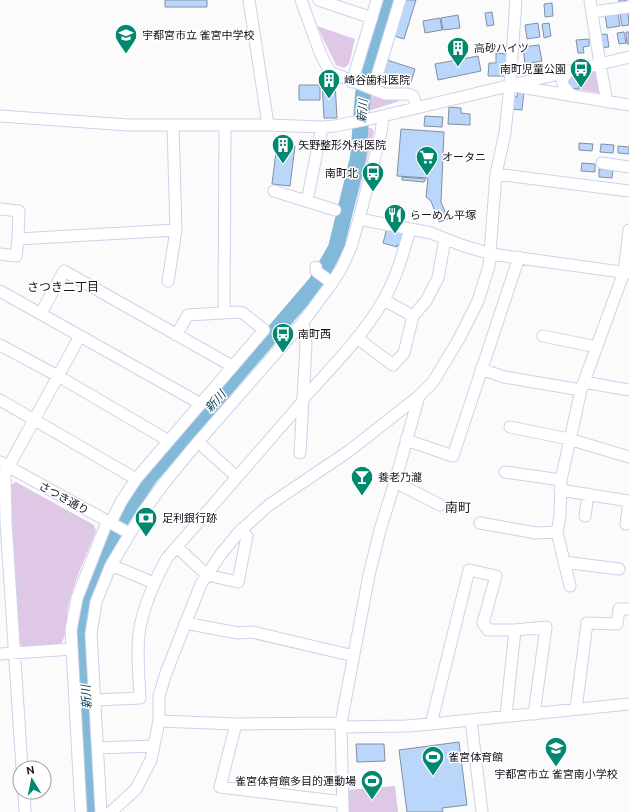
<svg xmlns="http://www.w3.org/2000/svg" width="629" height="812" font-family="Ubuntu,'Noto Sans JP',sans-serif">
  <rect width="100%" height="100%" fill="#fbfbfb"/>
  <path fill="#dec8e6" d="M317 26 355 39 349 64 344 68 336 65Z
    M599 70 604 94 570 88 568 77Z
    M370 96 397 100 400 101 368 111Z
    M368 128H371L374 131 353 215 363 168Z
    M16 482 94 525 96 531C86 556 74 581 68 607 66 619 68 636 60 645L23 647 19 643 9 486Z
    M395 786 398 812H348L347 790Z"/>
  <g fill="none" stroke-linecap="round" stroke-linejoin="round">
    <path stroke="#82b8d8" stroke-width="16" d="M93 812 82 647V630L92 585 122 519 149 478 316 283 336 248 358 158 363 94 392 0"/>
  </g>
  <path fill="#bad6fa" stroke="#8290a3" d="M165 0H207V7H165Z
    M402 0H416L404 39 391 35Z
    M619 0H626L627 3 619 4Z
    M552 3 553 16 545 17 544 4Z
    M492 12 494 25 487 26 485 13Z
    M628 12 629 25 622 26 620 13Z
    M618 13 620 26 607 28 605 15Z
    M458 15 460 28 443 30 441 18Z
    M440 18 442 30 425 33 423 21Z
    M538 23 540 37 527 39 525 25Z
    M549 23 551 36 544 38 542 24Z
    M624 32 626 43 619 44 617 33Z
    M626 32H629V44H627Z
    M607 34 609 47 599 48 597 35Z
    M589 39V46L583 47 584 53H578L576 40Z
    M539 45 542 61 525 64 523 47Z
    M496 53 507 54 506 76H488L489 63H496Z
    M478 56 481 71 438 80 435 64Z
    M387 60 415 69 410 85 396 80 395 84 381 80Z
    M577 75 579 89 570 88 568 77Z
    M322 82H335L337 118H324Z
    M299 85H320V100H299Z
    M518 90 524 91 522 110 510 109 512 96 517 97Z
    M449 107 461 108V113L470 114V125L448 124Z
    M425 116 443 117 442 127 424 126Z
    M401 129 444 132 441 202 448 219 439 222 431 201 426 197 428 178 397 176Z
    M579 143 593 144 592 151 579 150Z
    M277 144 295 146 290 186 272 184Z
    M601 144 614 145 613 153 600 152Z
    M618 146 629 147V154L618 153Z
    M582 163 595 164V172L581 171Z
    M599 169 613 170 612 178 599 177Z
    M402 177 426 179 424 182 402 180Z
    M387 228 402 233 406 238 404 247 397 245V247L383 243Z
    M459 742 467 805 442 808 443 812H407L399 750Z
    M356 744H384L385 761 357 762Z"/>
  <g fill="none" stroke-linecap="round" stroke-linejoin="round">
    <g stroke="#cdd2ea" stroke-width="13">
      <path id="minor" d="M249 0 268 125
        M301 0 321 55 330 72 385 94H407L413 96 417 107
        M319 0 372 18
        M590 0 600 64 607 102
        M592 12 629 7
        M568 71 562 80 564 87 572 96
        M352 82 377 0
        M514 86 629 105
        M373 89 400 0
        M0 116 128 125H268L322 127 335 126 370 119 629 57
        M602 163 629 167
        M496 174 629 191
        M274 191 335 210
        M307 201 322 127
        M0 209 19 211 18 239 176 230
        M359 219 431 233 461 245 491 254 629 273
        M0 254 16 256 18 239
        M316 267V271L332 283
        M168 281 176 230 173 126
        M0 291 201 404
        M224 307 225 125
        M41 313 64 271 232 366
        M413 316 426 301 438 278 445 239
        M543 336 597 347
        M357 338 393 365 404 353 413 316 384 300
        M0 345 58 376 169 441
        M481 369 504 377 581 390
        M584 382 629 390
        M303 399C331 368 362 337 383 301 396 279 403 254 410 229
        M0 400 136 479
        M510 427 569 439 629 457
        M406 440 453 456 519 257
        M198 442 237 477
        M300 453 306 344 303 322
        M0 462 129 533
        M505 472 561 480
        M395 482 440 505
        M560 490 629 501
        M585 516 588 494
        M480 523 536 533 557 532
        M110 524 121 502 136 479 264 330 243 313 239 312 188 315 176 335
        M626 524 629 503
        M177 547 207 575 238 582 247 536 240 531
        M564 562 619 569
        M111 565 154 583
        M570 586 557 532 560 516 561 480 581 390 624 272 629 230
        M185 623 238 633 252 632 354 656
        M0 654 72 649
        M95 700 140 698C139 675 136 649 140 627 145 602 155 580 167 558L303 401
        M576 709 587 623 617 624 619 609H629
        M506 716 515 630
        M471 720 482 812
        M159 721 236 724 341 723
        M236 724 220 787 343 802
        M431 724 469 570 496 576 483 623 488 630H515L546 627 534 714
        M340 727 406 726 431 724 629 704
        M98 748 154 746
        M22 768 6 522 5 473 80 336
        M24 792 25 812
        M81 812 71 630 77 598 107 522
        M101 812 91 634 96 602 111 565 143 512 165 482 198 442 303 322 332 283 341 269 351 247 359 219 381 133 383 116
        M111 812 136 789 151 760 159 721V696L166 673 201 584 221 554 240 531 269 505 349 451 419 396
        M343 812 341 723 369 575 380 530 395 482 419 396 433 382 459 339 478 301 489 266 496 174 505 133 510 85 516 0"/>
    </g>
    <use href="#minor" stroke="#fff" stroke-width="11"/>
  </g>
  <defs>
    <g id="school-pin" transform="scale(1.15)"><path d="M0 17L-7.5 6A9.5 9.5 0 1 1 7.5 6Z" fill="#00896f" stroke="#fff"/><path d="M0-5L7-2L0 1L-7-2ZM-4 1L0 2.5L4 1V4Q0 6-4 4Z" fill="#fff"/></g>
    <g id="building-pin" transform="scale(1.15)"><path d="M0 17L-7.5 6A9.5 9.5 0 1 1 7.5 6Z" fill="#00896f" stroke="#fff"/><path d="M-4-6H4V6H1V3H-1V6H-4ZM-2.5-4.3h1.7v1.8h-1.7ZM.8-4.3h1.7v1.8H.8ZM-2.5-1h1.7V.8h-1.7ZM.8-1h1.7V.8H.8Z" fill="#fff"/></g>
    <g id="bus-pin" transform="scale(1.15)"><path d="M0 17L-7.5 6A9.5 9.5 0 1 1 7.5 6Z" fill="#00896f" stroke="#fff"/><path d="M-5-6H5V4H4V6H2V4H-2V6H-4V4H-5ZM-3.5-4V0h7V-4ZM-3.5 1.2v1.5H-2V1.2ZM2 1.2v1.5H3.5V1.2Z" fill="#fff"/></g>
    <g id="supermarket-pin" transform="scale(1.15)"><path d="M0 17L-7.5 6A9.5 9.5 0 1 1 7.5 6Z" fill="#00896f" stroke="#fff"/><path d="M-6-5.5h2.5l.6 2H6L4.5 2H-2.5L-4.4-4H-6ZM-1.5 3.2a1.3 1.3 0 1 0 .1 0ZM3 3.2a1.3 1.3 0 1 0 .1 0Z" fill="#fff"/></g>
    <g id="restaurant-pin" transform="scale(1.15)"><path d="M0 17L-7.5 6A9.5 9.5 0 1 1 7.5 6Z" fill="#00896f" stroke="#fff"/><path d="M-5-6h1v4h1v-4h1v4h1v-4h1v5L-1.5 .5V6h-2V.5L-5-1ZM5-6V6H3V1.5H1.5Q1.5-4 5-6Z" fill="#fff"/></g>
    <g id="bar-pin" transform="scale(1.15)"><path d="M0 17L-7.5 6A9.5 9.5 0 1 1 7.5 6Z" fill="#00896f" stroke="#fff"/><path d="M-6-5H6L.8 .8V4.5H3.5V6h-7V4.5H-.8V.8Z" fill="#fff"/></g>
    <g id="bank-pin" transform="scale(1.15)"><path d="M0 17L-7.5 6A9.5 9.5 0 1 1 7.5 6Z" fill="#00896f" stroke="#fff"/><path d="M-6-4H6V4H-6ZM0-2.3a2.3 2.3 0 1 0 0 4.6a2.3 2.3 0 1 0 0-4.6Z" fill="#fff"/></g>
    <g id="stadium-pin" transform="scale(1.15)"><path d="M0 17L-7.5 6A9.5 9.5 0 1 1 7.5 6Z" fill="#00896f" stroke="#fff"/><path d="M0-5a6.5 5 0 1 0 0 10a6.5 5 0 1 0 0-10ZM-3.5-1.8h7v3.6h-7Z" fill="#fff"/></g>
  </defs>
  <g fill-rule="evenodd">
    <use href="#school-pin" x="126" y="35"/>
    <use href="#building-pin" x="458" y="48"/>
    <use href="#bus-pin" x="581" y="69"/>
    <use href="#building-pin" x="329" y="80"/>
    <use href="#building-pin" x="283" y="145"/>
    <use href="#supermarket-pin" x="427" y="157"/>
    <use href="#bus-pin" x="373" y="173"/>
    <use href="#restaurant-pin" x="395" y="215"/>
    <use href="#bus-pin" x="283" y="334"/>
    <use href="#bar-pin" x="362" y="477"/>
    <use href="#bank-pin" x="146" y="518"/>
    <use href="#school-pin" x="556" y="748"/>
    <use href="#stadium-pin" x="433" y="757"/>
    <use href="#stadium-pin" x="372" y="781"/>
  </g>
  <g text-anchor="middle" dominant-baseline="central" stroke-width="3" stroke-linejoin="round" paint-order="stroke">
    <g font-size="11" fill="#12131b" stroke="#fff" text-anchor="start">
      <text x="142" y="35">宇都宮市立 雀宮中学校</text>
      <text x="474" y="48">高砂ハイツ</text>
      <text x="566" y="69" text-anchor="end">南町児童公園</text>
      <text x="344" y="80">崎谷歯科医院</text>
      <text x="298" y="145">矢野整形外科医院</text>
      <text x="442" y="157">オータニ</text>
      <text x="358" y="173" text-anchor="end">南町北</text>
      <text x="410" y="215">らーめん平塚</text>
      <text x="298" y="334">南町西</text>
      <text x="378" y="477">養老乃瀧</text>
      <text x="162" y="518">足利銀行跡</text>
      <text x="448" y="757">雀宮体育館</text>
      <text x="556" y="774" text-anchor="middle">宇都宮市立 雀宮南小学校</text>
      <text x="356" y="781" text-anchor="end">雀宮体育館多目的運動場</text>
    </g>
    <g font-size="11" fill="#12131b" stroke="#fff">
      <text transform="translate(64 498) rotate(29)">さつき通り</text>
    </g>
    <g font-size="12" font-style="italic" fill="#0b394f" stroke="#fff">
      <text transform="translate(362 111) rotate(-85)">新川</text>
      <text transform="translate(215 401) rotate(-49)">新川</text>
      <text transform="translate(86 697) rotate(-94)">新川</text>
    </g>
    <g font-size="12" fill="#12131b" stroke="#fff">
      <text x="63" y="286">さつき二丁目</text>
    </g>
    <g font-size="13" fill="#12131b" stroke="#fff">
      <text x="458" y="507">南町</text>
    </g>
  </g>
  <g transform="translate(32 780) rotate(350)"><circle r="19" fill="#ffffff" stroke="#a0a1a4"/>
  <path d="M0-3L7 15L0 10L-7 15Z" fill="#00896f"/>
  <text y="-6" font-size="11" font-weight="bold" text-anchor="middle" fill="#12131b">N</text>
  </g>
</svg>
